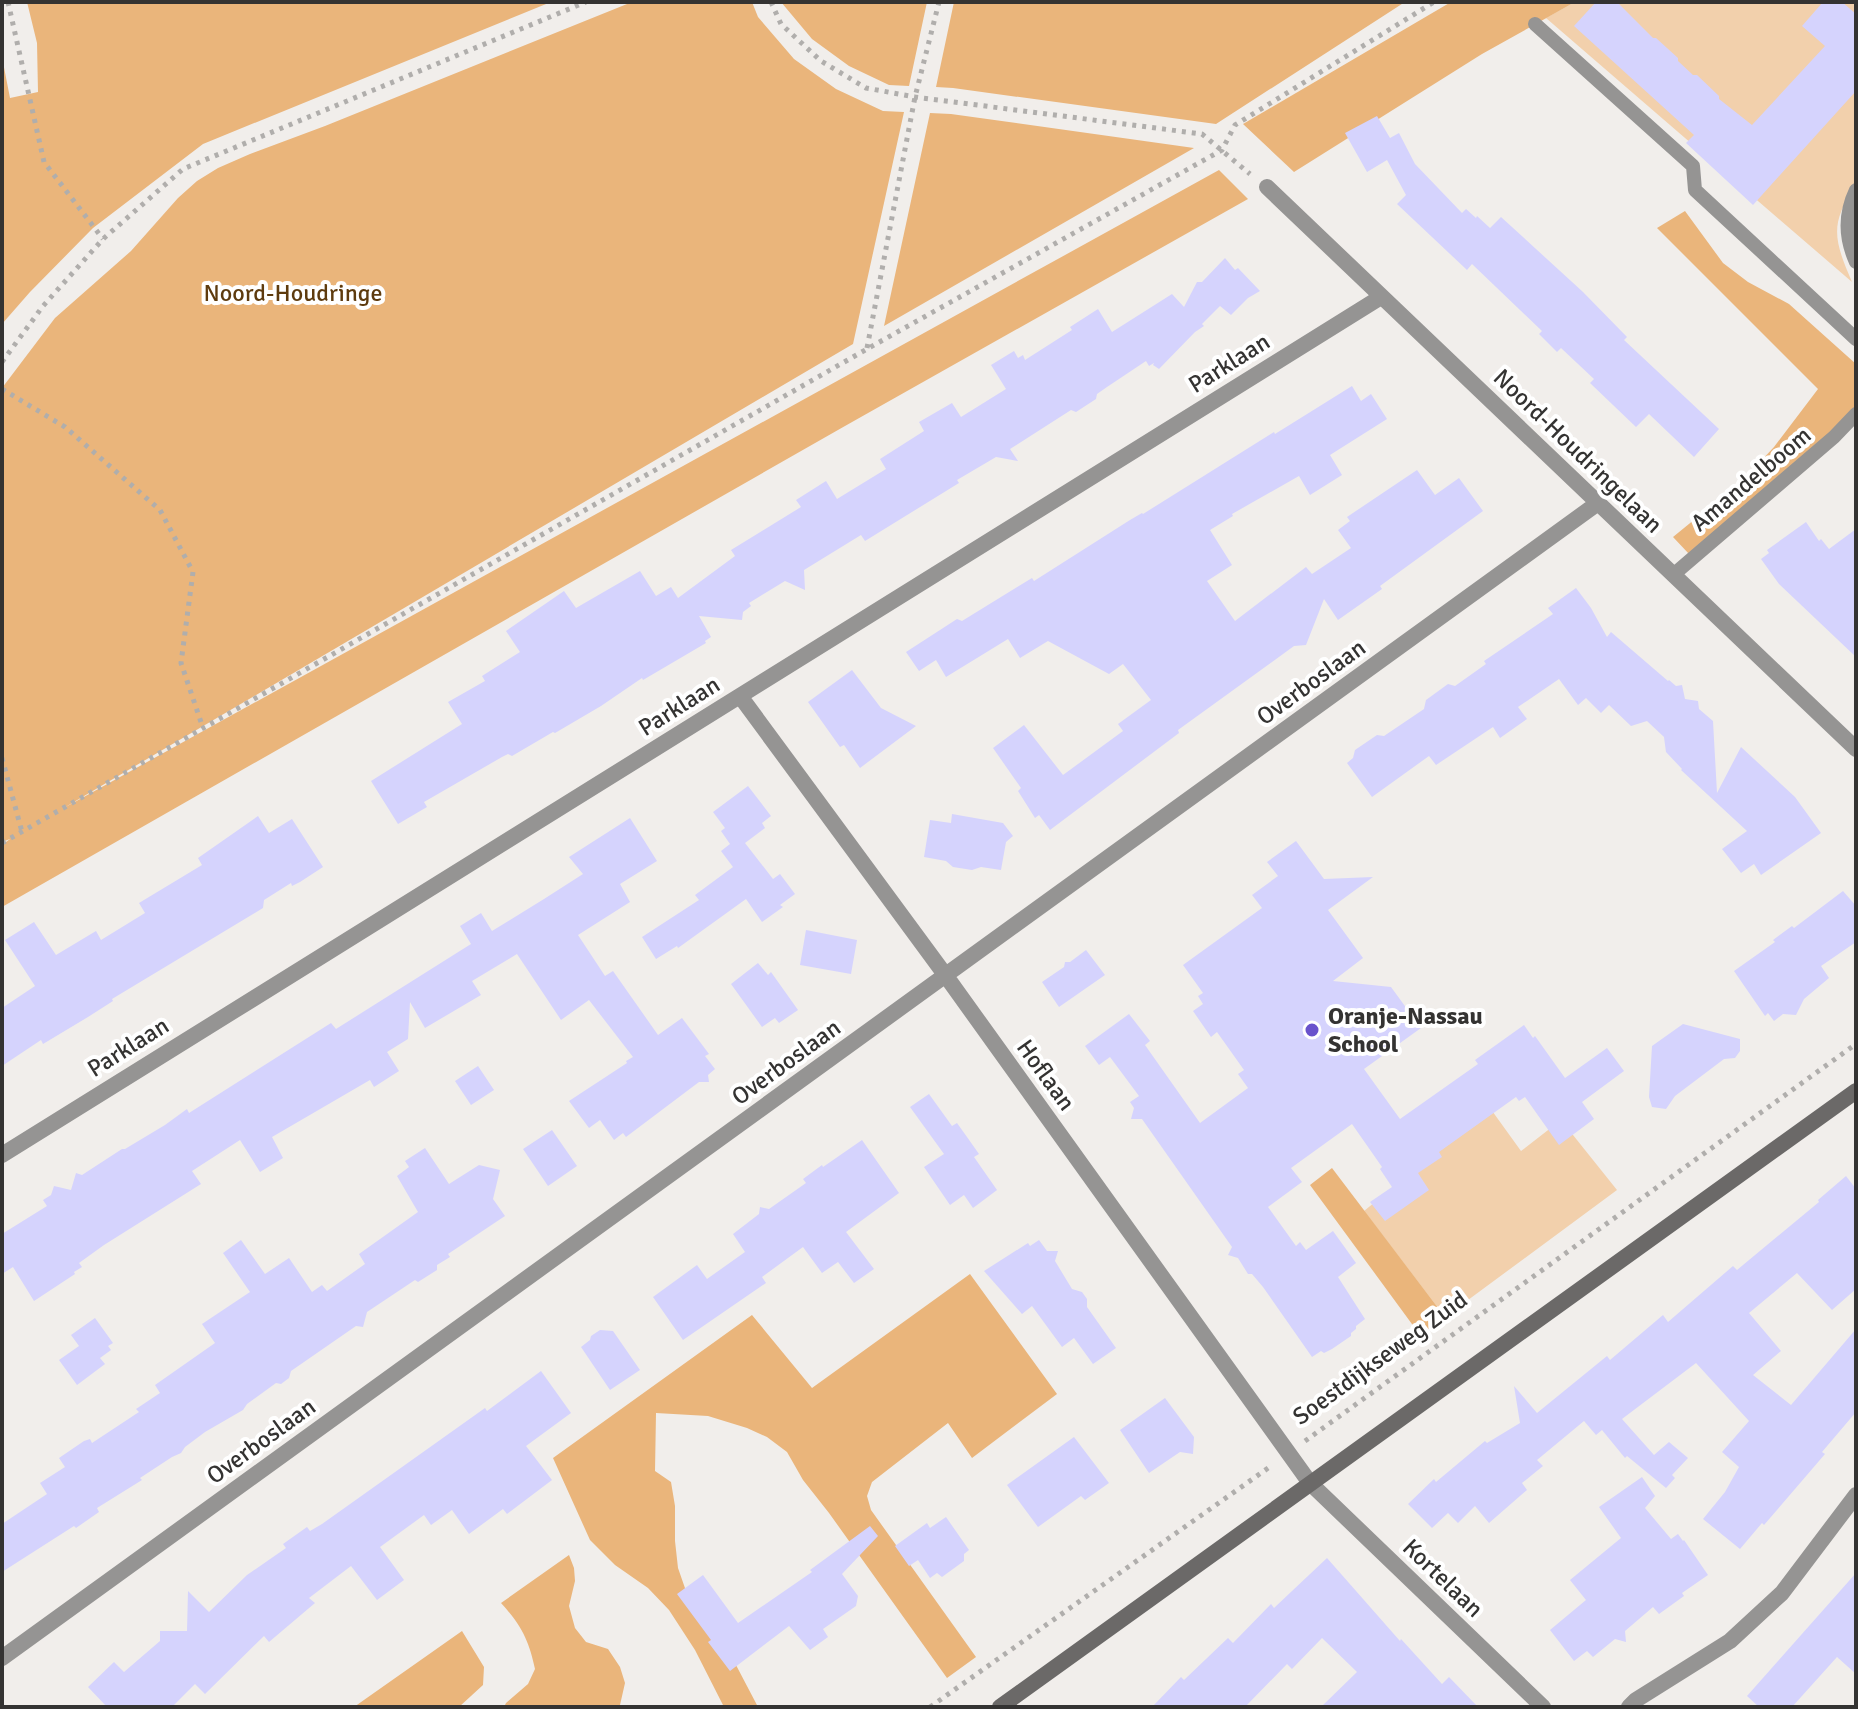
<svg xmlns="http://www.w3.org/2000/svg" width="1858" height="1709" font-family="Signika,sans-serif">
<rect width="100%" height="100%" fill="#f1eeeb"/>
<path fill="#f2d0ac" d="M1575 2H1856V186C1828 224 1835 242 1852 282L1546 18Z
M1490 1108 1521 1151 1561 1120 1617 1190 1445 1317 1364 1211Z"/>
<path fill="#eab57b" d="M27 2H551L203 144 93 228 30 292 2 324V57L10 98 38 92 37 43Z
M632 2H752L758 17 794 59 836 89 883 111 904 112 853 344 62 809 1219 170 1248 199 845 426 2 907V845L10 839 2 842V388L55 318 131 251 178 198 197 181 218 168 250 154 325 126Z
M781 2H927L909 86 889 85 849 66 812 39Z
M954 2H1405L1216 124 953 88 936 87Z
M1451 2H1575L1482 54 1294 172 1243 124Z
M930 113 951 114 1194 148 884 326Z
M1685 211 1723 263 1748 282 1789 304 1856 364V414L1689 554 1673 537 1744 479 1774 447 1818 389 1657 228Z
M1332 1168 1445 1317 1420 1335 1310 1185Z
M970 1274 1057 1394 972 1458 948 1423 872 1482 867 1496 871 1510 976 1657 947 1678 829 1513 803 1480 787 1452 767 1437 747 1428 708 1416 656 1413 655 1471 671 1482 675 1506V1541L678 1568 686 1591 705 1606 758 1707H724L695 1650 669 1610 648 1588 615 1565 590 1540 553 1458 752 1315 812 1388Z
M569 1555 574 1568 575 1581 569 1606 575 1628 586 1642 608 1649 620 1667 625 1683 620 1705 619 1707H504L506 1703 528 1684 535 1669C529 1640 521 1625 501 1603Z
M462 1631 484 1667 483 1685 459 1707H354Z"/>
<path fill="#d5d3fd" d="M1596 2H1617L1653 38H1656L1678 58V61L1693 75H1697L1719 96V99L1752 125 1825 46 1802 26 1823 2H1842L1856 14V91L1753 205 1686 143 1694 135 1574 26Z
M1377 116 1390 138 1399 133 1415 164 1462 213 1466 209 1476 218 1477 216 1490 228 1501 217 1583 292 1627 337 1624 340 1719 429 1694 457 1649 414 1636 427 1590 383 1594 379 1561 348 1557 352 1539 334 1542 331 1472 264 1467 270 1397 204 1406 195 1387 160 1367 172 1345 133Z
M1225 258 1235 270 1238 268 1260 291 1248 298 1231 315 1220 306 1202 324 1204 326 1195 332 1159 369 1153 365 1154 363 1149 366 1146 361 1107 387 1097 394 1096 399 1076 412 1071 410 1010 449 1018 461 996 457 957 480 959 483 865 541 861 535 804 570 805 590 785 581 749 603 751 606 743 612 742 620 699 616 711 637 705 641 706 643 643 680 642 678 601 706 555 733 553 732 512 756 508 754 502 757 424 802 427 807 398 824 371 781 462 724 448 702 485 681 482 676 520 652 506 631 564 591 576 608 640 571 656 596 671 587 678 598 735 556 731 550 801 507 796 500 826 481 837 499 886 469 880 459 924 431 919 422 952 403 961 417 1006 389 991 365 1014 351 1018 358 1023 355 1025 360 1072 330 1070 327 1098 309 1112 332 1172 294 1184 307 1197 282H1202Z
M1352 386 1361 401 1371 394 1387 419 1330 455 1342 475 1310 495 1299 476 1232 514 1233 516 1210 530 1232 565 1207 581 1235 621 1306 567 1312 574 1351 548 1338 530 1350 521 1347 517 1417 470 1435 495 1459 478 1483 511 1380 586 1382 589 1338 620 1324 599 1306 645 1294 646 1178 730 1179 733 1050 830 1039 815 1035 818 1018 791 1021 788 993 748 1024 725 1063 775 1123 731 1118 724 1151 700 1123 664 1109 674 1048 641 1020 658 1008 639 946 677 936 660 919 671 906 652 957 619 962 621 1032 578 1034 581 1130 520 1142 513 1143 514 1274 432 1275 434Z
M1806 522 1819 541 1821 539 1829 549 1856 529V657L1779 584 1761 559 1769 553 1767 550Z
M1576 588 1591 608 1607 637 1611 632 1668 681 1669 680 1676 686 1682 685 1685 699 1698 701 1699 709 1713 721 1717 793 1741 747 1795 797 1821 833 1761 875 1754 864 1741 873 1722 849 1747 831 1681 770 1682 769 1666 752 1664 737 1647 721 1631 726 1609 705 1601 713 1586 698 1578 705 1559 679 1518 707 1527 719 1500 738 1493 727 1436 765 1429 756 1372 797 1347 763 1353 758 1355 750 1377 735 1384 736 1424 709 1426 700 1448 684 1455 686 1486 664 1484 661 1553 614 1548 608Z
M852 670 881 708 916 726 860 768 844 745 840 747 808 702Z
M748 786 771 816 762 823 765 828 745 843 773 879 780 874 795 894 780 905 783 907 762 922 746 899 678 948 677 946 656 959 642 937 699 900 695 895 733 867 721 851 730 844 721 831 725 828 713 812Z
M952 814 1003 823 1013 836 1006 842 1001 870 981 867 972 870 953 867 946 861 924 857 930 820 951 823Z
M258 816 269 833 292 819 323 867 300 882 292 886 291 883 264 900 263 908 112 999 113 1001 88 1017 43 1044 41 1040 2 1066V1008L35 986 5 940 34 922 56 955 96 931 101 940 145 913 139 903 202 865 198 858Z
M630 818 657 861 620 884 630 902 578 935 605 976 613 971 658 1035 682 1018 709 1054 705 1056 715 1069 708 1075 709 1082H699L626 1137 623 1133 614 1140 600 1120 589 1128 569 1101 627 1063 626 1061 633 1057 589 1000 561 1020 517 954 472 981 481 995 425 1028 410 1002 408 1039 387 1052 399 1071 374 1087 370 1080 272 1137 283 1158 260 1172 240 1140 192 1171 201 1184 104 1245 79 1263 82 1267 74 1272 75 1274 34 1301 13 1267 2 1274V1234L47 1206 43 1200 51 1195 54 1186 71 1190 76 1173 82 1175 122 1149H125L165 1125 187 1109 189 1113 331 1023 336 1029 436 966 471 944 460 926 481 913 492 931 544 899 583 874 569 857Z
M1296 841 1324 879 1373 877 1328 910 1363 958 1333 981 1391 987 1421 1028 1364 1069 1400 1119 1478 1064 1475 1060 1524 1025 1533 1038 1535 1036 1565 1078 1607 1048 1624 1071 1582 1102 1594 1119 1559 1145 1525 1097 1519 1101 1516 1097 1439 1152 1442 1157 1418 1173 1429 1190 1385 1221 1370 1202 1392 1187 1380 1169 1382 1167 1352 1124 1291 1168 1302 1182 1268 1207 1296 1246 1300 1242 1306 1250 1333 1231 1356 1263 1338 1277 1365 1319 1356 1326V1329L1351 1333V1336L1332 1349 1324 1353 1321 1351 1312 1357 1263 1287 1252 1274H1248L1238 1258 1228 1255 1232 1247 1142 1119H1131L1134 1108 1130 1102 1139 1096 1110 1057 1099 1065 1085 1046 1129 1014 1150 1041 1145 1045 1200 1123 1248 1088 1238 1074 1244 1070 1217 1032 1211 1037 1193 1011 1203 1004 1198 996 1203 993 1183 965 1262 908 1252 895 1278 876 1267 862Z
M1843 891 1856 906V942L1821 966 1829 978 1804 999 1796 1015 1783 1014 1774 1021 1768 1013 1765 1016 1734 971 1775 942 1773 940 1792 926 1794 928Z
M806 930 857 940 851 974 800 965Z
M1086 950 1105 975 1059 1007 1042 982 1064 967 1065 962H1070Z
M758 963 768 975 771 972 798 1010 779 1023 775 1018 762 1027 731 984Z
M1683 1024 1740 1039V1051L1735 1058 1724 1059 1675 1096 1666 1109 1652 1107 1649 1097 1652 1046Z
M478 1066 494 1090 471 1105 455 1081Z
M929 1094 952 1126 957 1123 967 1137 979 1154 974 1157 997 1190 973 1208 964 1195 950 1205 924 1167 944 1154 910 1107Z
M552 1130 577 1166 548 1186 523 1149Z
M862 1140 899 1193 846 1232 874 1269 854 1283 838 1262 822 1273 803 1247 762 1277 766 1283 683 1340 653 1297 697 1265 707 1279 745 1252 733 1234 759 1214 760 1207 769 1209 806 1183 803 1179 822 1165 823 1167Z
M425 1148 449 1184 479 1165 500 1170 493 1199 505 1216 448 1254 450 1257 437 1265V1270L418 1282 415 1280 367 1312 363 1327 356 1326 291 1371 289 1378 281 1384 276 1383 247 1404 243 1410 205 1432 185 1447 181 1453 172 1457 140 1478 142 1480 97 1508 99 1512 76 1528 74 1526 2 1572V1524L47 1494 40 1483 65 1467 59 1458 84 1441 90 1439 92 1443 139 1412 136 1409 160 1393 155 1385 215 1343 202 1324 250 1292 223 1253 241 1240 265 1274 289 1258 312 1292 322 1285 327 1291 365 1264 359 1254 418 1212 397 1176 409 1167 405 1161Z
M1846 1176 1856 1189V1289L1832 1310 1797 1273 1749 1313 1781 1351 1753 1375 1791 1405 1856 1329V1412L1822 1452 1825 1454 1764 1525 1762 1523 1740 1549 1703 1519 1725 1492 1739 1467 1722 1452 1749 1421 1696 1363 1622 1419 1654 1455 1669 1442 1688 1458 1672 1475 1675 1478 1666 1488 1627 1456 1625 1458 1602 1430 1596 1435 1584 1421 1537 1460 1543 1466 1522 1483 1527 1490 1489 1523 1475 1506 1458 1523 1448 1513 1432 1528 1408 1504 1434 1479 1436 1482 1485 1441 1487 1443 1520 1423 1514 1386 1537 1413 1607 1356 1610 1360 1663 1315 1668 1322 1733 1266 1737 1270 1819 1202 1818 1200Z
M1039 1240 1047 1251H1058L1055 1261 1072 1289 1082 1292 1087 1299V1307L1116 1348 1093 1364 1074 1338 1062 1347 1032 1306 1022 1314 984 1271 1028 1243 1030 1246Z
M95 1318 113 1343 108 1346 111 1350 100 1358 105 1364 77 1385 59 1360 79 1346 71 1335Z
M600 1330 613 1331 640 1370 610 1390 581 1347 590 1340 591 1336Z
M541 1371 571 1413 526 1446 552 1480 507 1514 503 1509 469 1534 452 1510 431 1525 424 1515 380 1547 404 1580 377 1600 351 1566 309 1598 315 1603 269 1642 264 1636 205 1694 195 1684 172 1707H107L88 1687 114 1662 124 1672 160 1641V1631H187L188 1591 209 1612 247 1575 286 1548 283 1544 307 1527 310 1531 322 1524 485 1408 487 1411Z
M1165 1398 1194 1437 1193 1454 1180 1452 1149 1473 1120 1430Z
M1074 1437 1109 1483 1085 1500 1081 1496 1038 1527 1007 1485Z
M1642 1477 1655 1496 1645 1508 1671 1539 1678 1534 1683 1541 1684 1540 1708 1575 1682 1593 1684 1596 1659 1614 1653 1607 1625 1631 1626 1642 1615 1639 1593 1657 1587 1651 1574 1661 1550 1630 1586 1600 1570 1580 1621 1538 1599 1507Z
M946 1517 969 1550 964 1554V1561L942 1577 937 1573 930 1578 918 1560 909 1566 895 1546 927 1523 930 1528Z
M870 1526 878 1536 842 1574 858 1596 856 1606 823 1629 828 1637 810 1650 789 1626 730 1671 708 1642 711 1640 677 1594 703 1575 738 1623 812 1572 810 1570Z
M1327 1558 1400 1641 1401 1639 1442 1684 1449 1677 1478 1707H1321L1357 1672 1322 1638 1292 1669 1287 1664 1245 1707H1152L1181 1677 1184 1680 1228 1638 1233 1643 1271 1604 1274 1608Z
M1856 1573V1674L1837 1657 1792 1707H1759L1747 1696Z"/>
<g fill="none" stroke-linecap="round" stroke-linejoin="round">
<path stroke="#b0aeac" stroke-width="5" stroke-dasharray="4 6" stroke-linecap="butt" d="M8 2 44 162 103 239
M771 2 781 24 821 61 866 88 915 97 1202 134 1250 174
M867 348 915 97 939 2
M2 362 43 306 103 239 183 169 586 2
M2 389 65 427 160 510 193 572 181 663 203 728
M2 758 22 832
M2 843 867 349 1222 150 1235 125 1434 2
M1305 1441 1856 1044
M930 1707 1271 1466"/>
<path stroke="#959493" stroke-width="14" d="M1535 24 1693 166 1695 190 1856 339
M1856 190C1845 213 1845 238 1856 262
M1673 575 1834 437 1856 414"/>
<path stroke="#959493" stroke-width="16" d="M1267 187 1856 749
M740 696 946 976 1310 1483 1543 1707
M2 1155 1381 297
M2 1658 1598 503
M1629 1707 1636 1700 1730 1641 1782 1593 1856 1495"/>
<path stroke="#6b6968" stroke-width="16" d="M1000 1707 1856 1091"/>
</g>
<circle fill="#6952cc" stroke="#fff" stroke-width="3" cx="1312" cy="1030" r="8"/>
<g text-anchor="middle" stroke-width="8" stroke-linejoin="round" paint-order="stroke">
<g font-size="24" fill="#5e3b0e" stroke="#fff">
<text x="293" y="301">Noord-Houdringe</text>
</g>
<g font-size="24" fill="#343332" stroke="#fff">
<text transform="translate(1229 363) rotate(-32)" y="8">Parklaan</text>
<text transform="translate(1578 451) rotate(44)" y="8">Noord-Houdringelaan</text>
<text transform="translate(1751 479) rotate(-40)" y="8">Amandelboom</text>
<text transform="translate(1311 682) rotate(-36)" y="8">Overboslaan</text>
<text transform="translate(679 706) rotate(-32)" y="8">Parklaan</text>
<text transform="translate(128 1047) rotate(-32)" y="8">Parklaan</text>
<text transform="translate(786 1062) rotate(-36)" y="8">Overboslaan</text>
<text transform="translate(1046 1075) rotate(54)" y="8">Hoflaan</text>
<text transform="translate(1380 1358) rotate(-36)" y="8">Soestdijkseweg Zuid</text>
<text transform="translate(261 1441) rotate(-36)" y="8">Overboslaan</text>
<text transform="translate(1443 1578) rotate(44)" y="8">Kortelaan</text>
</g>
<g font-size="24" font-weight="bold" fill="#343332" stroke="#fff" text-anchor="start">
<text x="1328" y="1024">Oranje-Nassau<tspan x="1328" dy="28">School</tspan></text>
</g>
</g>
<rect width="1858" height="1709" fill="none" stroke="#343332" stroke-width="8"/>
</svg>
